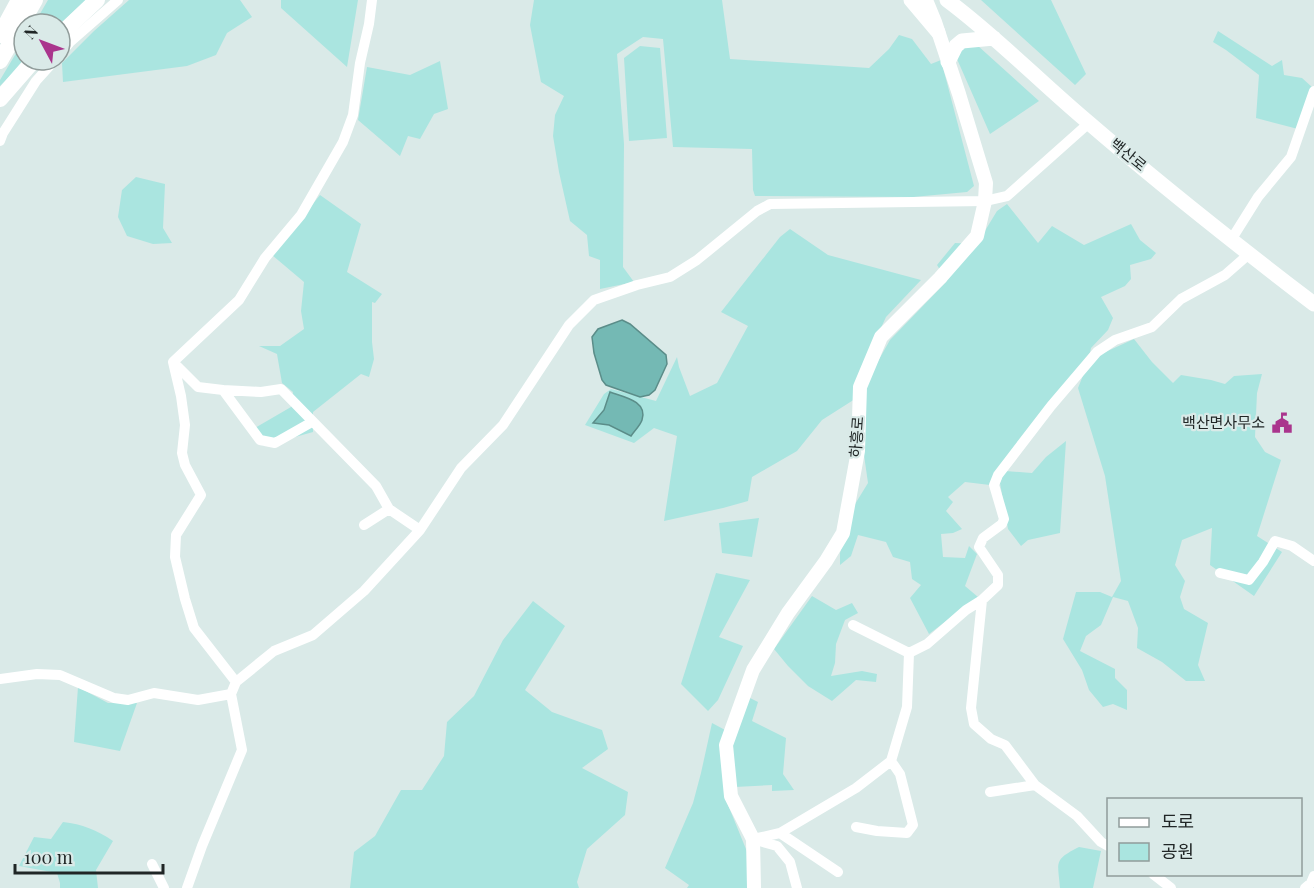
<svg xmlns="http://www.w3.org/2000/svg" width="1314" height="888" font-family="'Playfair Display','Noto Sans KR',serif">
<rect width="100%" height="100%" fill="#daeae8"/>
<path fill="#aae5e0" d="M48 0H86L60 24H34Z
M129 0H240L252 17 227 33 216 55 187 66 63 82 62 63 94 31Z
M281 0H358L347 67 281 8Z
M534 0H722L730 59 869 68 889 49 899 35 912 39 931 64 941 60 974 186 967 192 913 197 755 196 753 190 752 149 673 147 663 39 643 37 617 54 624 144 623 267 634 282 600 289V260L589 256 587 235 570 221 559 172 553 136 555 115 564 96 541 82 530 25Z
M981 0H1051L1086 74 1075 85Z
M1218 31 1272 66 1282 60 1284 75 1302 78 1312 87 1298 129 1256 118 1259 75 1226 50 1213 42Z
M24 40V60H26L0 86V80Z
M977 45 1039 101 990 134 957 59 961 49Z
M640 46 660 48 667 138 629 141 624 58Z
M440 61 448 109 434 114 420 139 408 136 400 156 358 120 367 67 410 75Z
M136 177 165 184 163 228 172 243 153 244 127 236 118 217 122 190Z
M320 195 361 224 347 272 382 294 375 303 372 302V342L374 359 369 377 361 374 313 412V432L263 446 253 429 291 407 293 392 282 383 277 354 259 346H280L304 329 301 311 304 282 272 255Z
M1007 204 1038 243 1052 226 1084 245 1131 224 1140 240 1156 253 1151 259 1130 265 1131 279 1125 286 1101 297 1113 318 1108 330 1091 348 1090 353 990 485 965 482 948 497 953 502 946 511 962 529 953 533 941 534 943 557 965 558 969 546 977 554 965 586 978 597 929 634 910 598 921 585 912 579 910 562 893 557 886 542 858 535 851 556 840 565V553L852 509 868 483 863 448V394L869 377 890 340 947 281 937 265 955 243 977 244 997 211Z
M790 229 828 255 921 280 886 317 857 380 855 399 822 420 797 451 752 477 748 501 723 508 664 521 677 436 654 428 634 443 585 425 604 394 611 389 656 401 677 357 679 367 690 396 717 383 748 326 721 312 780 237Z
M1134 339 1152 362 1173 383 1181 375 1211 380 1225 384 1234 376 1262 374 1257 393 1255 437 1265 452 1281 460 1257 536 1282 552 1254 596 1210 565 1212 528 1182 540 1175 565 1185 581 1180 597 1184 609 1208 623 1198 665 1205 681H1186L1162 662 1137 648 1138 628 1128 601 1113 597 1101 625 1086 636 1080 651 1115 669V678L1127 690V710L1113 704 1103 707 1089 690 1082 670 1063 639 1076 592H1100L1112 597 1121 581 1105 476 1078 388 1084 373 1101 354Z
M1066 441 1060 533 1028 540 1021 546 1008 529 1000 483 1005 471 1032 473 1046 457Z
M759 518 752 557 722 553 719 523Z
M716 573 750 580 719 637 743 646 718 700 708 711 681 684Z
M812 596 836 610 852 603 858 613 845 620 836 644 835 663 831 676 862 671 877 674 876 682 856 680 832 701 808 686 788 666 774 649Z
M533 601 565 626 525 690 552 712 602 730 608 749 582 768 628 792 625 815 587 849 577 882 579 888H350L354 852 375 836 401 790H422L444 756 447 722 474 696 503 640Z
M78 687 108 703H137L120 751 74 742Z
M748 697 758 702 752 721 786 738 783 774 794 790 772 791V785L735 787 730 743Z
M712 723 727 731 726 800 748 854 747 888H687L689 885 665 868 693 803 701 773Z
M63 822C82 824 97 830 113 841L96 870 98 888H60V883L57 873 19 866 34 837 51 839Z
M1079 847 1101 851 1093 888H1060C1058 862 1053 860 1079 847Z"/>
<path fill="#74b9b4" stroke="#5b8d89" stroke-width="1.5" d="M622 320 630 324 666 355 667 364 655 390 649 395 640 397 606 385 602 380 594 353 592 337 598 329Z
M610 392C624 397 648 401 642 420 640 426 634 431 631 436L609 425 593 423 604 410Z"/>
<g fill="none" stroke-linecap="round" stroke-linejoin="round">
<path stroke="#fff" stroke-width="10" d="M60 54 70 42 118 0
M0 141 3 133 36 81 55 60
M1231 240 1258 197 1291 157 1314 91
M173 362 198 387 223 390 260 440 275 443 312 422
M223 390 261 392 281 389 376 486 389 509 420 530
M364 525 389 509
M1220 573 1249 580 1263 562 1275 541 1292 546 1314 561
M982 600 971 708 974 724 991 739 1005 745 1035 785 1077 816 1101 842 1108 846
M853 625 909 653
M0 679 37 674 60 675 114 698 128 700 154 693 198 700 231 694
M236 682 194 628 185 599 175 557 176 535 201 495 185 465 182 453 185 425 181 396 173 362 239 300 265 258 301 215 343 142 353 115 360 63 369 24 372 0
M990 792 1035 785
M856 827 877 831 907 833 913 825 900 774 891 761
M780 833 838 872
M753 839 780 833 856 788 891 761 907 707 909 653 927 644 966 610 982 600 998 585V575L979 547 983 538 1002 524 1004 519 994 485 998 475 1051 406 1097 352 1115 340 1152 327 1181 299 1225 275 1249 254
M756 840 777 846 790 862 797 888
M152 864 164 888
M1153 874 1171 888
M187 888 202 846 242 750 231 694 236 682 274 651 313 635 364 591 420 530 461 468 503 425 569 325 594 300 637 285 670 277 697 260 757 211 770 204 985 201 1007 196 1089 123
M1305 888 1311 883 1314 876"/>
<path stroke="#fff" stroke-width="14" d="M754 888 753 839 731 796 726 745 753 670 788 613 826 561 843 533 858 451 860 387 881 337 940 278 977 236 985 201 986 183 959 94 935 22 926 0"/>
<path stroke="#fff" stroke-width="15" d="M911 0 938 32
M947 0C997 37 1041 83 1089 123 1162 186 1238 246 1314 304
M948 62 956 46 962 41 994 38"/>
<path stroke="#fff" stroke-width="16" d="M0 35 19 0
M60 35 97 0
M0 61 35 0
M0 99 34 60"/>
</g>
<defs>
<g id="civic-bare" transform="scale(1.62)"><path d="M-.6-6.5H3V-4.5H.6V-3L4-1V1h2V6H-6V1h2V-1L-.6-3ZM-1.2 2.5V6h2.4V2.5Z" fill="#aa358d" stroke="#daeae8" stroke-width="2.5" paint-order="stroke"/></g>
</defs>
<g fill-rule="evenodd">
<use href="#civic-bare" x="1282" y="423"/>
</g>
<g text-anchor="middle" stroke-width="4.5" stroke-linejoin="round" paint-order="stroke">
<g font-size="15" fill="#202626" stroke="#daeae8">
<text transform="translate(1128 155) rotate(39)" y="5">백산로</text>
<text transform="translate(857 437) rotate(-86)" y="5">하흥로</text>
</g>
<g font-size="15" fill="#202626" stroke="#daeae8" text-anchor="end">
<text x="1265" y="428">백산면사무소</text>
</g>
</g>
<rect x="1107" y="798" width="195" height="78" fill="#daeae8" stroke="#909c9a" stroke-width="1.5"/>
<rect x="1119" y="818" width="30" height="9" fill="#ffffff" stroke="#909c9a" stroke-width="1.5"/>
<text x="1161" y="828" font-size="18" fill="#202626">도로</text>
<rect x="1119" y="843" width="30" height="18" fill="#aae5e0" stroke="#909c9a" stroke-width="1.5"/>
<text x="1161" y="858" font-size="18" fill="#202626">공원</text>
<g transform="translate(42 42) rotate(311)"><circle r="28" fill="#daeae8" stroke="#909c9a" stroke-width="1.5"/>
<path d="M0-4.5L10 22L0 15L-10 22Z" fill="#aa358d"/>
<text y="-9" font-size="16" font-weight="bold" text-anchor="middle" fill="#202626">N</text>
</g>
<path d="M15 864v9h148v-9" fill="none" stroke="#202626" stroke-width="3"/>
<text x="24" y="864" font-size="18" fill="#202626" stroke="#daeae8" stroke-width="4.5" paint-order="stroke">100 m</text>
</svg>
